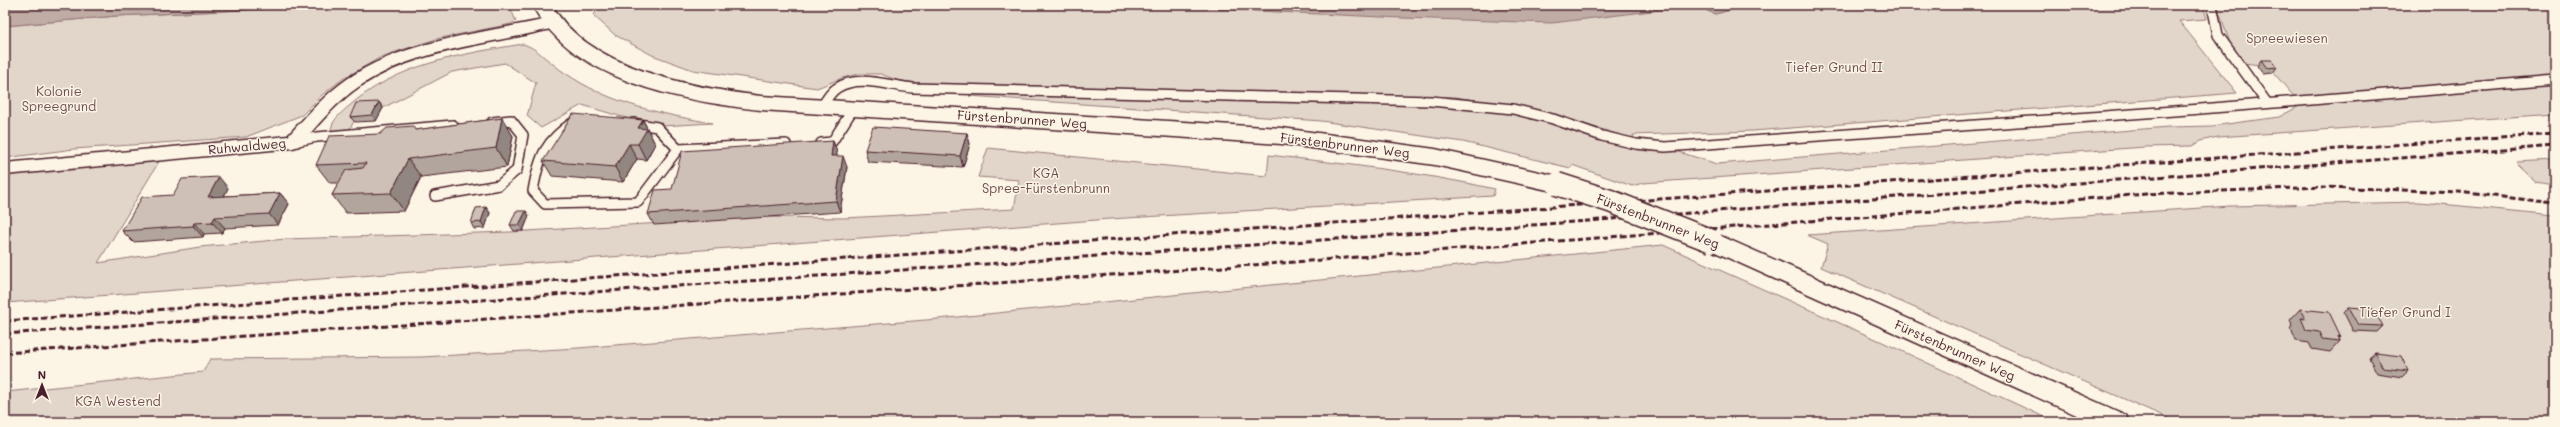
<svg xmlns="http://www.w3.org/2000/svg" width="2560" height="427" font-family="Mali,sans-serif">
<rect width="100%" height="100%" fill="#fcf5e5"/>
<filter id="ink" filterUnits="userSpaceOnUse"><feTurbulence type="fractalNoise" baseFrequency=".025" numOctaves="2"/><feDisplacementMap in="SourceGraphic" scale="8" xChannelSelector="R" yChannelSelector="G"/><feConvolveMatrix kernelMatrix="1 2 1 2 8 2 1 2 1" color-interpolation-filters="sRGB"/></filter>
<g filter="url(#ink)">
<path fill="#e2d5ca" stroke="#967a7a" d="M347 5H509L516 21 511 24 436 39 383 56 344 78 322 95 302 115 246 137 74 149 5 158V26L117 16Z
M598 5H1132L1219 9 1677 8H1701L1715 14 1750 5H2203L2207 19 2179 21 2237 93 1753 131 1633 135 1634 139 1537 110 1455 97 916 83 896 80 881 74H858L842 78 817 88 693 70 652 55 615 35 594 16Z
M2217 5H2555V114L2218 137 2200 141 2192 146 2145 147 1643 183 1632 186 1572 165 1571 168 1562 166 1463 142 1321 121 969 96 976 93 1431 105 1496 111 1534 118 1613 144 1650 151H1676L1717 164 2168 127 2212 126 2279 117 2301 105 2268 66 2244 63 2230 43Z
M523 44C536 48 542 56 553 64 561 71 571 77 581 83 621 106 667 115 712 123L662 126 619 116 582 105 541 128 527 116 536 83 505 63 452 72 383 108 361 109 348 132 331 131C331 121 341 113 348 107 396 64 461 54 523 44Z
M988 148 1267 176 1269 155C1345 164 1420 172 1495 189L1493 196 1110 219 5 303V175L160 160 98 263 200 247 286 239 510 232 764 217 844 218 1014 209 1019 180 978 177Z
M2555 160V185L2535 182 2516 162Z
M2420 202 2555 215V422H2177L1821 267 1828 244 1807 235 2230 206Z
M1663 245 1878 340 2055 422H5V392L203 372 210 359 422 357 578 348 938 319Z"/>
<path fill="#c0aca5" stroke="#917474" d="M5 5H347L117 16 5 26Z
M1132 5H1750L1715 14 1701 8H1677L1552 23 1402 18Z"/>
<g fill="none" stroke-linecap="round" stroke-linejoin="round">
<g stroke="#4a1f2b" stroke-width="12">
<path id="lane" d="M2212 5 2218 35 2267 103
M821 107C826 101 830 92 837 88 859 74 889 86 913 88L1431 101 1513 109 1553 119 1602 136 1636 144 1665 147 2188 110 2555 80
M575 121C545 141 539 156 533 191L545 204 638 202 678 149 786 144
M633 123 657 127 678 149
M293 142 317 137 453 125
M821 143 832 142 853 109
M435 196 499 185 517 170 523 135 511 120 492 122"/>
</g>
<g stroke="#4a1f2b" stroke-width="3">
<path id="street" d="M552 18 558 19 560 23 558 27C492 45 418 47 360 86 336 102 318 125 299 146L293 148 5 175V163L288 136C306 116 324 95 347 79 405 39 485 33 552 18Z"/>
</g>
<g stroke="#4a1f2b" stroke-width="3">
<path id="secondary" d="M532 5H552C587 69 695 88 761 96L1282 128 1435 149 1557 176 1565 178 1568 184 1565 190 1557 192 1435 165 1282 144 761 110C682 101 574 82 532 5Z
M1712 232 2126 415 2129 422H2092L1704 247 1701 241 1704 235Z"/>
</g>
<use href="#lane" stroke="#fcf5e5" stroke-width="9"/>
<use href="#street" fill="#fcf5e5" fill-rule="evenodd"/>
<use href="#secondary" fill="#fcf5e5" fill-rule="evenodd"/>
<path stroke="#4a1f2b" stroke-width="3" stroke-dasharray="6 3" stroke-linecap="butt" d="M5 321 2555 133
M5 334 1574 222 2555 146
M5 353 1309 261 2146 194 2323 187 2458 192 2555 203"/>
<g stroke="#4a1f2b" stroke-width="25" stroke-linecap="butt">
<path id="secondary-bridge" d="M1557 184 1610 201 1712 241"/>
</g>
<use href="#secondary-bridge" stroke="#fcf5e5" stroke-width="22"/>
</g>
<path fill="#b2a59d" stroke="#4a1f2b" d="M2261 60 2277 67 2273 73 2263 74 2257 66Z
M379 102 383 108 376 121 355 122 350 117Z
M502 118 513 136 507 167 421 177 404 211 346 213 332 195 339 183H330L316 165 380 134 416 130Z
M643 120 655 144 646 160 637 159 623 182 552 176 543 161Z
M967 133 970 144 963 167 868 162 865 150Z
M833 141 837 152 836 156 847 167 840 212 654 225 648 214 672 189Z
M228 188 224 196 280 193 289 204 278 225 225 228 222 233 204 234 203 237 133 242 122 231Z
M486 207 490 213 485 228 474 229 471 223Z
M526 211 529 216 523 231H514L510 225Z
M2349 307 2383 326 2377 332 2353 331 2344 313Z
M2300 309 2341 337 2339 338 2340 341 2330 352 2312 349 2309 343 2296 341 2291 329 2293 326 2290 320Z
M2375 353 2408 371 2402 377 2377 373 2369 358Z"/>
<path fill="#918680" stroke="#4a1f2b" d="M379 102 383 108 376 121 372 115Z
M502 118 513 136 507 167 496 148Z
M643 120 655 144 646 160 638 144V128Z
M967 133 970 144 963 167 960 156Z
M833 141 837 152 835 168 831 156Z
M629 144 637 159 623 182 615 167Z
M843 156 847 167 840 212 836 201Z
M408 159 421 177 404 211 391 193Z
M219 177 228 188 218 208 208 197Z
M280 193 289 204 278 225 269 214Z
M486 207 490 213 485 228 481 222Z
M526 211 529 216 523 231 519 225Z
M215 217 225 228 222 233 212 222Z
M194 223 204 234 203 237 193 226Z"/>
<path fill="#cfc0b7" stroke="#4a1f2b" d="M2261 60H2272L2277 67 2267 68Z
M379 102 372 115 350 117 356 103Z
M573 114 643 120 638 128 647 129 638 144H629L615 167 543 161Z
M502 118 496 148 408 159 391 193 332 195 346 170 363 168 366 163 316 165 329 136 380 134 387 128 413 126 415 130Z
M873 127 967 133 960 156 865 150Z
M833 141 831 156H843L836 201 648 214 655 190 672 189 682 151Z
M219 177 208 197 280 193 269 214 215 217 212 222 194 223 193 226 122 231 142 197 173 195 182 179Z
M486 207 481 222 471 223 476 208Z
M516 211H526L519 225H510Z
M2349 307 2373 309 2383 326 2359 325Z
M2300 309 2329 312 2341 337 2338 336 2340 341 2322 339 2319 332 2306 330 2301 318 2305 319Z
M2375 353 2401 356 2408 371 2383 368Z"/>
</g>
<g text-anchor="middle" stroke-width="3" stroke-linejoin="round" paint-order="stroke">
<g font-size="13" fill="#704c53" stroke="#fcf5e5">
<text x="2287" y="43">Spreewiesen</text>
<text x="1834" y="72">Tiefer Grund II</text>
<text x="59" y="96">Kolonie<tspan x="59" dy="15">Spreegrund</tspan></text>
<text x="1046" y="178">KGA<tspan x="1046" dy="15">Spree-Fürstenbrunn</tspan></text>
<text x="2405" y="317">Tiefer Grund I</text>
<text x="118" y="406">KGA Westend</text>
</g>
<g font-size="13" fill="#4a1f2b" stroke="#fcf5e5">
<text transform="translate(1022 119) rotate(4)" y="5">Fürstenbrunner Weg</text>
<text transform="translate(1345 145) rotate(7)" y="5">Fürstenbrunner Weg</text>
<text transform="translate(247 146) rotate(-5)" y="5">Ruhwaldweg</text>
<text transform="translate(1658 221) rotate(21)" y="5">Fürstenbrunner Weg</text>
<text transform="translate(1955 350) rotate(24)" y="5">Fürstenbrunner Weg</text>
</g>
</g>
<rect width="2560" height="427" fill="none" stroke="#fcf5e5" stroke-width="20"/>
<rect x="10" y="10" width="2540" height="407" fill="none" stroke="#4a1f2b" stroke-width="1.5" filter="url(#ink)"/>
<g transform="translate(42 385)" stroke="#fcf5e5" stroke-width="3" paint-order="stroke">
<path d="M0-3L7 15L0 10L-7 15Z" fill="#4a1f2b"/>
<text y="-6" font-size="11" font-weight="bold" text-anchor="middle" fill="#4a1f2b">N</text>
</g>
</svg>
